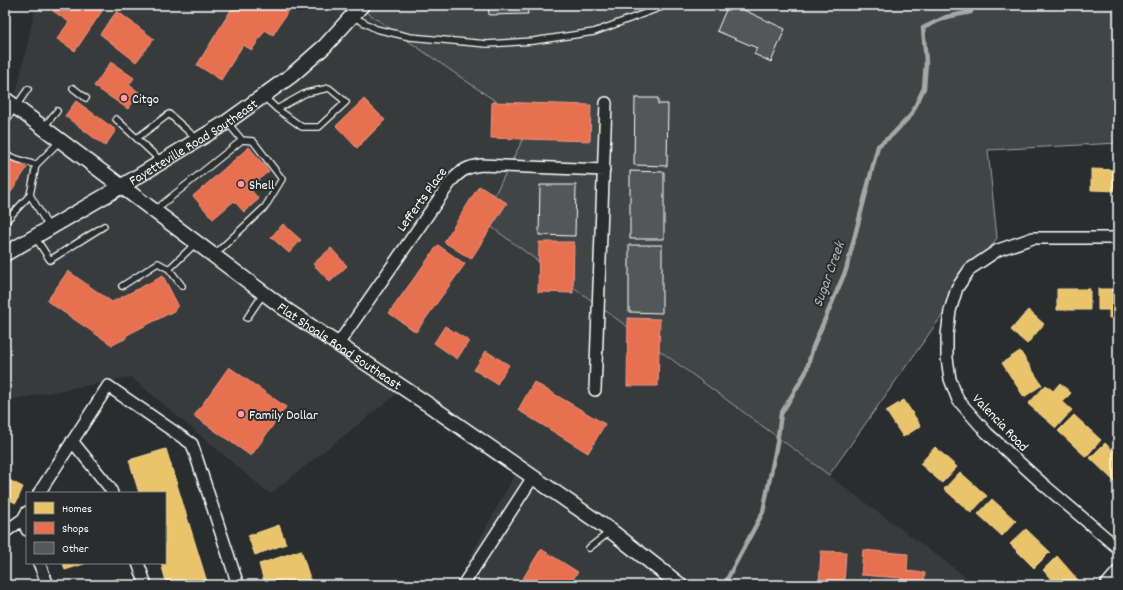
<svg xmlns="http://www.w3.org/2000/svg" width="1123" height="590" font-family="Dekko,sans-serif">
<rect width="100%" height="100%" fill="#2a2d2e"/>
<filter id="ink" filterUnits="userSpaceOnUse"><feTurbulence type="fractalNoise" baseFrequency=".025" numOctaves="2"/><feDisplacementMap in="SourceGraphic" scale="8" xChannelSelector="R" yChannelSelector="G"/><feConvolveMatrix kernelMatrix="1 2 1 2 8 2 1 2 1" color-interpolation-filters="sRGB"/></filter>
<g filter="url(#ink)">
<path fill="#373a3b" d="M36 5H356L530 125 482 220 977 585H482L464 568 520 465 398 393 270 494 131 377 5 401V113L11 116Z"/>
<path fill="#414445" stroke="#a0a2a2" d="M356 5H1118V143L988 150 997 238 829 475 482 220 530 125Z"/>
<path fill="#e9c46a" stroke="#f0d697" d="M1091 169 1118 170V191L1091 190Z
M1057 289H1090V310H1057Z
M1098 289H1118V318H1109V310H1098Z
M1028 310 1044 324 1027 344 1011 330Z
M1020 351 1042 385 1024 397 1002 363Z
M1060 383 1071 393 1063 402 1072 410 1056 428 1028 404 1046 385 1053 391Z
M904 400 921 426 903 437 886 411Z
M1074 415 1101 440 1086 457 1058 431Z
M1105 443 1118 455V485L1090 458Z
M935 447 957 467 942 483 920 464Z
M166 449 208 585H167L161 563H165V493H139L129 460Z
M960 472 987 496 971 513 944 489Z
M5 478 23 487 16 503 5 498Z
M992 499 1016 521 1002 536 978 514Z
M279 525 286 544 255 555 248 536Z
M1026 529 1050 552 1034 568 1010 544Z
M301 550 312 585H265L259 564Z
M1057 556 1078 580 1072 585H1051L1054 582 1043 570Z
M63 563H87L65 570Z
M120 578 122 585H97Z"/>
<path fill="#e76f51" stroke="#ee9a85" d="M57 5H94L102 11 75 51 57 39 69 22 53 11Z
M234 5H292L273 35 265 30 252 50 243 45 221 80 197 65Z
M117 11 154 39 136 62 100 34Z
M111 62 134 78 129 85 140 93 128 109 94 86Z
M364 99 385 120 357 148 336 126Z
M76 101 116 130 105 146 65 116Z
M492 102 591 105 590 141 491 138Z
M249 147 269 171 249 188 259 199 244 212 234 201 213 219 193 196Z
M12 158 27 168 5 201V169Z
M479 186 507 203 471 259 444 242Z
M283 224 301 240 289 253 271 237Z
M539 242H574L573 293 538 292Z
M438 245 465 264 416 332 389 313Z
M331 248 347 266 330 282 313 264Z
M68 271 112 302 163 276 178 305 174 311 127 335 125 339 112 345 47 301Z
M628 318 660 319 658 386H627Z
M445 326 469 341 457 359 434 343Z
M486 351 509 365 497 384 474 370Z
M229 367 286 407 251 456 194 416Z
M534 382 605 424 588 453 518 410Z
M541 549 578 572 569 585H519Z
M863 550 908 554 907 571 925 573 924 585H900L901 578 861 575Z
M821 551 846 552 844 585H819Z"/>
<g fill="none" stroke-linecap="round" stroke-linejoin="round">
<path stroke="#a6a7a7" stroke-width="4.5" d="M724 585 763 512 777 443 781 414 806 372 813 347 846 270 878 146 892 135 911 115 924 88 926 62 923 28 946 17 971 12 972 5"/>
</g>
<path fill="#555758" stroke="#fff" d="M488 5H538V7H527L528 14 489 15Z
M728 5H733L785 29 771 62 754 54 757 48 717 31Z
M635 98H658V104H668L667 166 634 165Z
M630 171 664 172V239H630Z
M540 185H576L575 236 539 235Z
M629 245H662V313L629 312Z"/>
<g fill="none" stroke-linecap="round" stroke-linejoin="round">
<g stroke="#fff" stroke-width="8">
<path id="service" d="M645 5 648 12
M352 16 376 29 410 37 487 44 533 41 594 32 667 5
M73 88 86 98
M263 96 277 109 302 127H319L346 102 329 88 306 93 277 109
M116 119 161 161
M5 122 28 89
M43 128 57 111
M137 138 169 114 198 140
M5 155 36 165 60 141
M36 165 30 195 49 227
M155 210 242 140
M5 222 30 195
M35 237 50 260 104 226
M214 255 265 207 282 179 253 141 242 140 227 122
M169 269 182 286
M122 286 158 263 169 269 196 243
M247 318 264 293
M589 548 611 531"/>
</g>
<g stroke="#fff" stroke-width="14">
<path id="minor" d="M1118 238H1033L998 250 970 269 957 288 950 311 947 335V358L950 379 958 400 987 433 1044 485 1118 548
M338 344 452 180C462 170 467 167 481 165L604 170
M595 390 606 103
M72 441 110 488 112 493
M39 493 108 386 192 444 238 585
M27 512 23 519 27 530
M5 532 23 519
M39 563 48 585
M138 563 146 585
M463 585 533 477
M1106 585 1118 571"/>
</g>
<g stroke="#fff" stroke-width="17">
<g id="tertiary">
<path id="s1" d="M5 99 285 309 429 405 611 531 680 585"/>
<path id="s2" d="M5 254 122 186 227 122 292 75 325 46 362 5"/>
</g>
</g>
<use href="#service" stroke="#2a2d2e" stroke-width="5.5"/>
<use href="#minor" stroke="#2a2d2e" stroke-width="11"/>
<use href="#tertiary" stroke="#2a2d2e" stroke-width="14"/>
</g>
</g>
<g fill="#ff9aa2" stroke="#2a2d2e" stroke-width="1.5">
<circle cx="124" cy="98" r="4"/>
<circle cx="241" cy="184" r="4"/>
<circle cx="241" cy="414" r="4"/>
</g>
<g text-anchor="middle" stroke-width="4" stroke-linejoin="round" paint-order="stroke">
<g font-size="14" fill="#fff" stroke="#2a2d2e" text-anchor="start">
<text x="132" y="103">Citgo</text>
<text x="249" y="189">Shell</text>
<text x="249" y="419">Family Dollar</text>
</g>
<g font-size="14" fill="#fff" stroke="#2a2d2e">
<text dy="5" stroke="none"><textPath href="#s2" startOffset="219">Fayetteville Road Southeast</textPath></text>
<text transform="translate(421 199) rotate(-54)" y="5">Lefferts Place</text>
<text dy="5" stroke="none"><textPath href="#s1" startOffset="416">Flat Shoals Road Southeast</textPath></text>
<text transform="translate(1001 422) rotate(46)" y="5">Valencia Road</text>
</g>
<g font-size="15" font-style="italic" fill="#b4b6b6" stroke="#2a2d2e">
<text transform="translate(828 274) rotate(-70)" y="5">Sugar Creek</text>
</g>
</g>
<rect width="1123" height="590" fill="none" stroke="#2a2d2e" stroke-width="20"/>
<rect x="10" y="10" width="1103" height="570" fill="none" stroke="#fff" stroke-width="1.5" filter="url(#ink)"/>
<rect x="26" y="492" width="140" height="72" fill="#2a2d2e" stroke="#7f8182"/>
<rect x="34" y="502" width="20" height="12" fill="#e9c46a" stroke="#7f8182"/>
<text x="62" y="512" font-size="12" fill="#ffffff">Homes</text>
<rect x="34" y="522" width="20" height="12" fill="#e76f51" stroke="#7f8182"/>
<text x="62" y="532" font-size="12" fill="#ffffff">Shops</text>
<rect x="34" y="542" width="20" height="12" fill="#555758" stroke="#7f8182"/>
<text x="62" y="552" font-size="12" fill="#ffffff">Other</text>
</svg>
